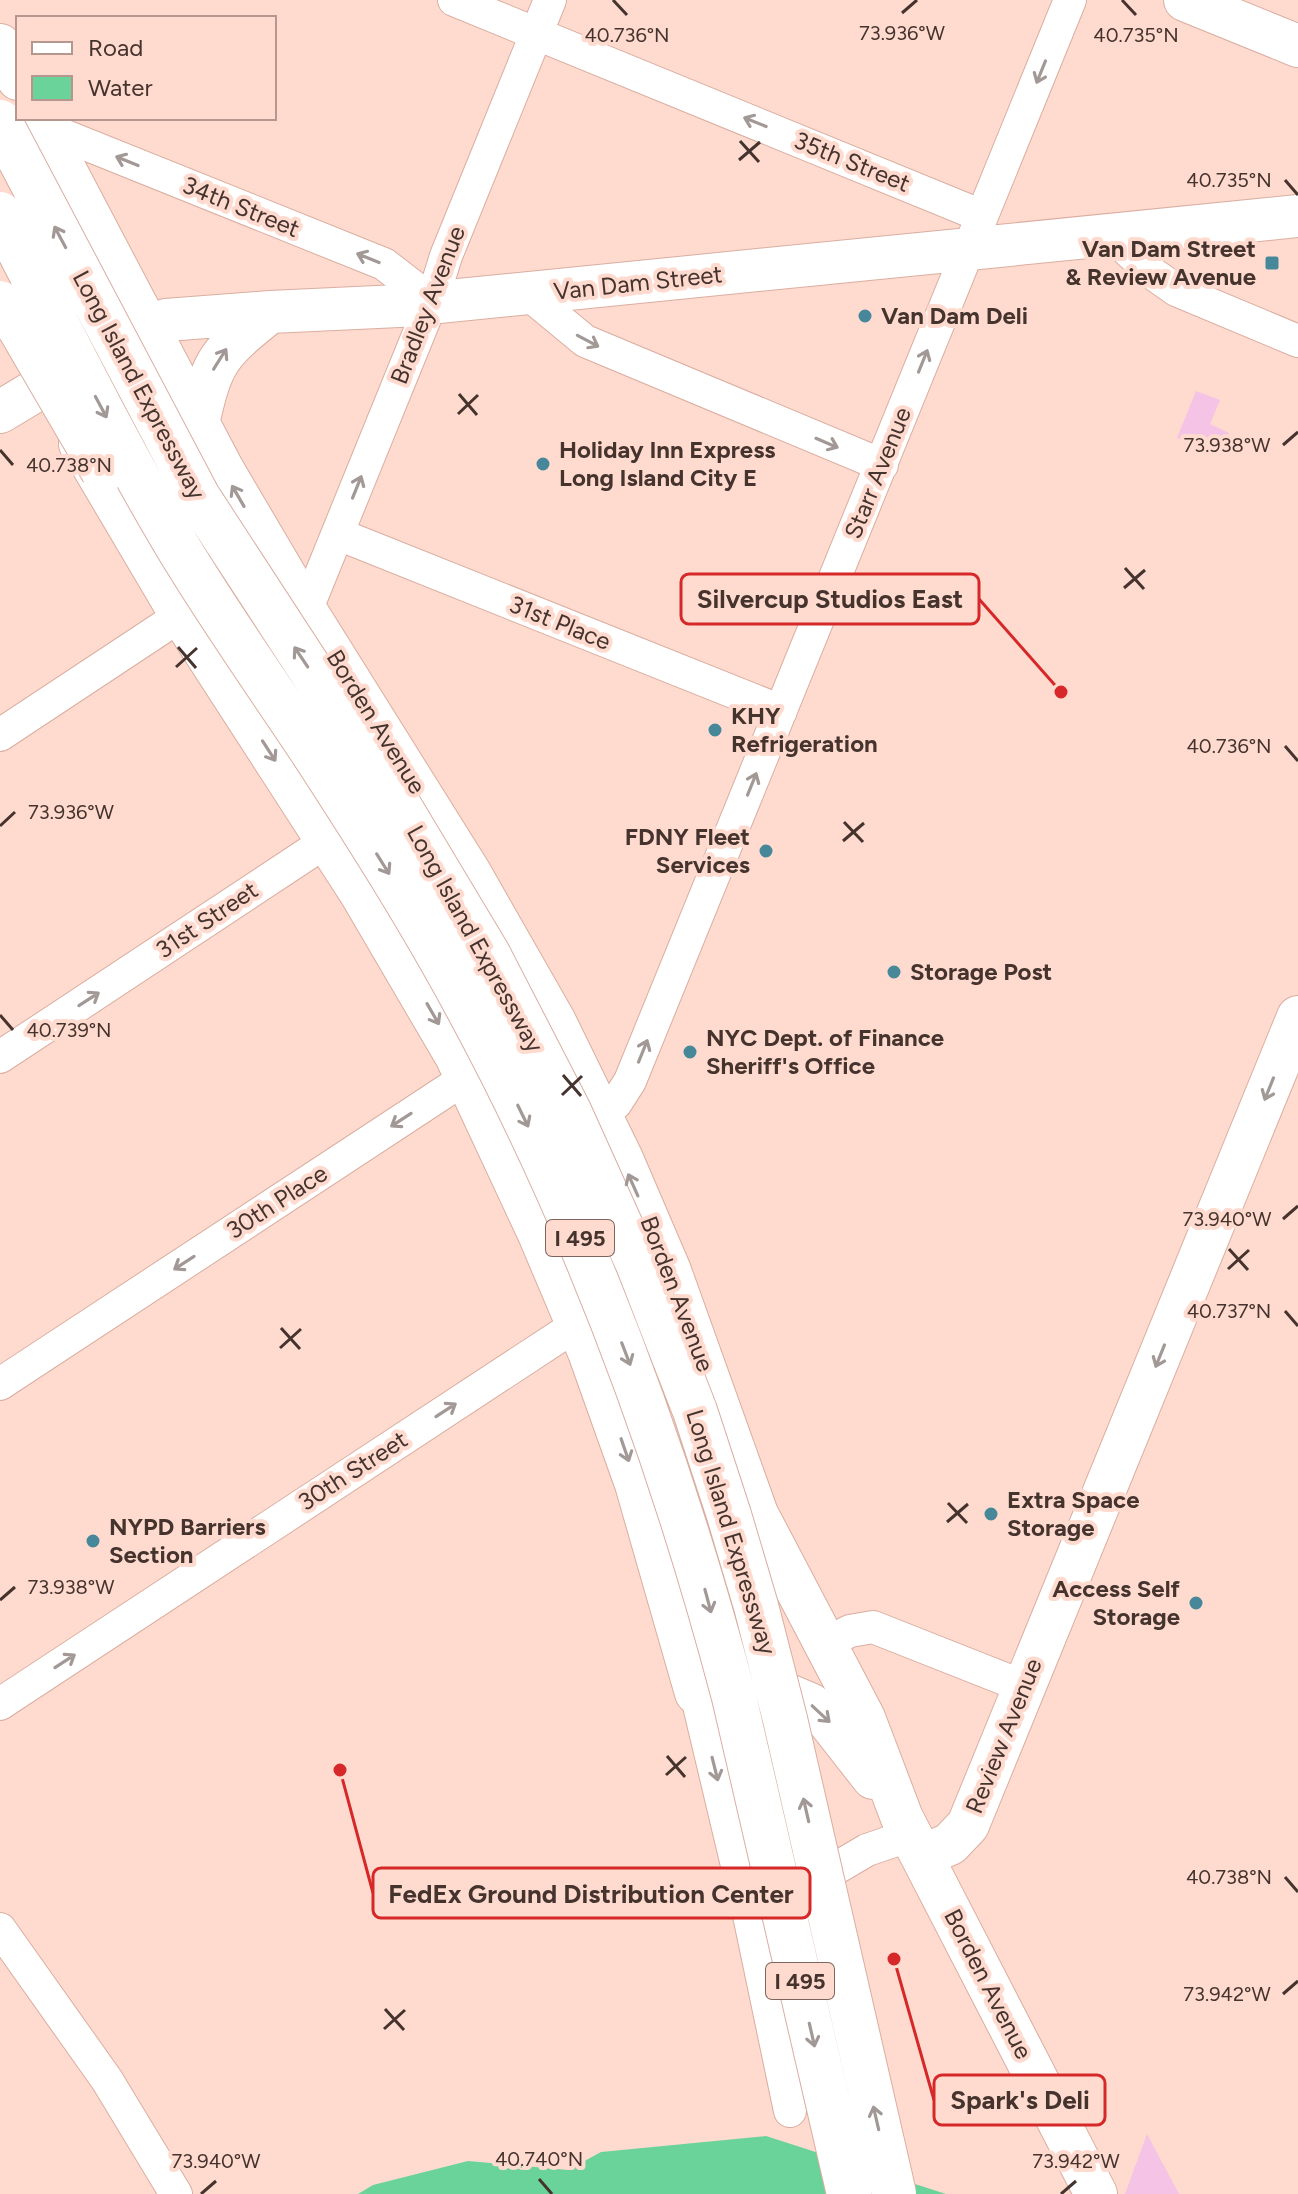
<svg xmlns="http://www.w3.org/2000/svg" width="1298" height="2194" font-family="Figtree,sans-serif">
<rect width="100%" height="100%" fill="#ffdacf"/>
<path fill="#f5c3e6" d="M1196 391 1220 400 1210 424 1229 433 1221 455 1177 438Z
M1147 2134 1179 2194H1125Z"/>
<path fill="#6ad39a" d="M766 2136 946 2194H358L373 2185 468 2161 568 2170 601 2152Z"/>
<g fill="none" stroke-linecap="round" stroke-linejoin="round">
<g stroke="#daaea0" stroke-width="34">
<path id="minor" d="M454 0 982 216
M43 127 384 264 432 301
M1111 235 1152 273 1176 290 1298 341
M527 293 585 341 882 465
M338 534 781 711
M306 611 432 301 446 256 550 0
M0 735 201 602
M0 1057 345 829
M601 1114 616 1103 630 1081 1070 0
M0 1384 484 1066
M824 1644 850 1631 873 1627 1025 1687
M696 1693 750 1920 790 2111
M0 1704 578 1324 665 1273
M804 1887 867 1850 911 1835
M0 1929 107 2080 176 2194"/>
</g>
<g stroke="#daaea0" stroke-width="44">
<path id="major" d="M1185 0 1298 46
M0 45 18 79
M38 118 223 470 306 611 470 873 555 1022 622 1159 670 1271 757 1514 864 1718 902 1818 1096 2194
M0 412 121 339 166 320 270 312 399 306 1298 216
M198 424C212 359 219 353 270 312
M80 444 181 615 360 892 456 1056 539 1234 589 1352 636 1484 696 1693 748 1683 767 1686 810 1704 826 1718 873 1778
M922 1856 950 1844 968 1825 1298 1017"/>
</g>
<use href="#minor" stroke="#fff" stroke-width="32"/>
<use href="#major" stroke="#fff" stroke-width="42"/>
<g stroke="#daaea0" stroke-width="46" stroke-linecap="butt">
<path id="highway-bridge" d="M0 122 198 497 398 804 488 954 569 1111 638 1264 695 1411 729 1515 756 1606 785 1719 894 2194
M0 214C57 322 110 433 173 539 215 610 264 679 310 748 366 834 422 922 470 1012 587 1229 671 1459 734 1697L849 2194
M0 303 19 327 103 471"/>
</g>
<use href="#highway-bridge" stroke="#fff" stroke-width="44"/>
</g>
<defs><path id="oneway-shaft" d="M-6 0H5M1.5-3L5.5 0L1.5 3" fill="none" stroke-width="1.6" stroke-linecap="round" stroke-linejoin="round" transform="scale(2)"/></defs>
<g stroke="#a29996">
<use href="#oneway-shaft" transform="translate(1041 72) rotate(112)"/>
<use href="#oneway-shaft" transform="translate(755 122) rotate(-158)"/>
<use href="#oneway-shaft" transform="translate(127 161) rotate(-158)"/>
<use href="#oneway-shaft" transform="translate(60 237) rotate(-118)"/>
<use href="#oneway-shaft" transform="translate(368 258) rotate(-158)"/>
<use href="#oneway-shaft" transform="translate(588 341) rotate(28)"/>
<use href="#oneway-shaft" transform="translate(220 359) rotate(-58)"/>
<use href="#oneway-shaft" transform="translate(923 361) rotate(-68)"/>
<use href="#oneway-shaft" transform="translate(101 407) rotate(62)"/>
<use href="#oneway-shaft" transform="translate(827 443) rotate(23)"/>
<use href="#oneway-shaft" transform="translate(357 487) rotate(-68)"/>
<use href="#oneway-shaft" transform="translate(238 496) rotate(-120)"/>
<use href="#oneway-shaft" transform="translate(301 657) rotate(-124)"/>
<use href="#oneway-shaft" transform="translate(269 751) rotate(57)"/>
<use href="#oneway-shaft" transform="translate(752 784) rotate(-68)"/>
<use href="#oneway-shaft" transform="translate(383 864) rotate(58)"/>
<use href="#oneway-shaft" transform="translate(89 999) rotate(-33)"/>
<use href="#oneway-shaft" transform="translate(433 1014) rotate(60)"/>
<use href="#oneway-shaft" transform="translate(643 1051) rotate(-68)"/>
<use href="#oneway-shaft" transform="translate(1269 1089) rotate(112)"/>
<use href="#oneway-shaft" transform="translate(523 1116) rotate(64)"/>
<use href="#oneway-shaft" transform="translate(401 1120) rotate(147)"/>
<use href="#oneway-shaft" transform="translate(633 1185) rotate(-114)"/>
<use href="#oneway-shaft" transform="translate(184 1263) rotate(147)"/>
<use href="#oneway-shaft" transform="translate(626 1354) rotate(69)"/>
<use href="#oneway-shaft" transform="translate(1160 1356) rotate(112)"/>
<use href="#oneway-shaft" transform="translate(446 1410) rotate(-33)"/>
<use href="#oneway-shaft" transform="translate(625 1450) rotate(71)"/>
<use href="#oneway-shaft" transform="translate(708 1601) rotate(75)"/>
<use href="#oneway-shaft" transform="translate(65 1661) rotate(-33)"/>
<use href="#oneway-shaft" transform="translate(821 1714) rotate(43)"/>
<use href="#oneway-shaft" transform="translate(715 1769) rotate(76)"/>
<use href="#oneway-shaft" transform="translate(806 1810) rotate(-103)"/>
<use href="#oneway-shaft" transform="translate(812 2035) rotate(77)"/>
<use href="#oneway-shaft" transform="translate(876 2118) rotate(-103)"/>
</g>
<path fill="none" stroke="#45332e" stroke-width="3" d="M613 0 627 15M1122 0 1136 15M902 13 917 0M740 141 759 162M739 160 760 142M1285 180 1298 195M459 394 477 415M458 414 478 395M1283 445 1298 432M0 450 13 465M1125 568 1144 589M1124 588 1145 570M178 647 196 668M176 667 197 648M1285 746 1298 761M844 822 863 842M0 826 15 812M843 841 864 823M0 1015 13 1030M563 1075 581 1096M562 1095 582 1076M1283 1219 1298 1206M1229 1249 1248 1270M1228 1269 1249 1250M1285 1311 1298 1326M281 1328 300 1349M280 1348 301 1329M948 1503 967 1523M947 1522 968 1504M0 1600 15 1587M667 1756 685 1777M666 1775 686 1757M1285 1877 1298 1892M1283 1994 1298 1981M385 2009 404 2030M384 2029 405 2010M539 2179 552 2194M201 2194 216 2181M1061 2194 1076 2181"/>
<g fill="#468799" stroke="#ffdacf" stroke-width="3">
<rect x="1264" y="255" width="16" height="16" rx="4"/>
<circle cx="865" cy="316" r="8"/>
<circle cx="543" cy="464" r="8"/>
<circle cx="715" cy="730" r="8"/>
<circle cx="766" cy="851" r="8"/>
<circle cx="894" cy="972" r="8"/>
<circle cx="690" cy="1052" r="8"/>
<circle cx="991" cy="1514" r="8"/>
<circle cx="93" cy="1541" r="8"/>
<circle cx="1196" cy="1603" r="8"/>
</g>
<g text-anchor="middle" stroke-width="8" stroke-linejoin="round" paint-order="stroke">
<g fill="#ffdacf" stroke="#7d655e" stroke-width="2">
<rect x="546" y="1220" width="68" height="36" rx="6"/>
<rect x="766" y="1963" width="68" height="36" rx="6"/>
</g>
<g font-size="22" font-weight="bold" fill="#45332e">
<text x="580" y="1246">I 495</text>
<text x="800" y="1989">I 495</text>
</g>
<g font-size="24" fill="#45332e" stroke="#ffdacf">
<text transform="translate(852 162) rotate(22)" y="8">35th Street</text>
<text transform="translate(241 207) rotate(22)" y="8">34th Street</text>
<text transform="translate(638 283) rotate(-6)" y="8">Van Dam Street</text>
<text transform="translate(428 305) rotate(-69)" y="8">Bradley Avenue</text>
<text transform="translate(139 385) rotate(62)" y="8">Long Island Expressway</text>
<text transform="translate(878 473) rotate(-68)" y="8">Starr Avenue</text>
<text transform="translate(560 623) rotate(22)" y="8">31st Place</text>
<text transform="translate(376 722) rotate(58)" y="8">Borden Avenue</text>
<text transform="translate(207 920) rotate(-34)" y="8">31st Street</text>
<text transform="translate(475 939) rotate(61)" y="8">Long Island Expressway</text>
<text transform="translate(277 1202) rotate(-33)" y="8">30th Place</text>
<text transform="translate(677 1294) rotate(69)" y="8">Borden Avenue</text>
<text transform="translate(353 1471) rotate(-33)" y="8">30th Street</text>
<text transform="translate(731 1532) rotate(73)" y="8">Long Island Expressway</text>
<text transform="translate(1004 1736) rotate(-68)" y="8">Review Avenue</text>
<text transform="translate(988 1984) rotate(63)" y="8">Borden Avenue</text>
</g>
<g font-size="24" font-weight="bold" fill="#45332e" stroke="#ffdacf" text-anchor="start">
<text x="1256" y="257" text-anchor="end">Van Dam Street<tspan x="1256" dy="28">&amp; Review Avenue</tspan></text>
<text x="881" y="324">Van Dam Deli</text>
<text x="559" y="458">Holiday Inn Express<tspan x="559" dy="28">Long Island City E</tspan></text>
<text x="731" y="724">KHY<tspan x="731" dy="28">Refrigeration</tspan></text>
<text x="750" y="845" text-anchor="end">FDNY Fleet<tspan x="750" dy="28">Services</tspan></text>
<text x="910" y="980">Storage Post</text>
<text x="706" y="1046">NYC Dept. of Finance<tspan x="706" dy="28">Sheriff's Office</tspan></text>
<text x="1007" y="1508">Extra Space<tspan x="1007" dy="28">Storage</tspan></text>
<text x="109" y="1535">NYPD Barriers<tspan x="109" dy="28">Section</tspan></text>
<text x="1180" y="1597" text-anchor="end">Access Self<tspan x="1180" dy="28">Storage</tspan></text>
</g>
</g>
<g font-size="20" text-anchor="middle" fill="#45332e" stroke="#ffdacf" stroke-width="8" stroke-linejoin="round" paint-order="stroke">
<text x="902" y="40">73.936°W</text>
<text x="1136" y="42">40.735°N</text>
<text x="627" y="42">40.736°N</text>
<text x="1229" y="187">40.735°N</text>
<text x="1227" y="452">73.938°W</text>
<text x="69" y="472">40.738°N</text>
<text x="1229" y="753">40.736°N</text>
<text x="71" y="819">73.936°W</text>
<text x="69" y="1037">40.739°N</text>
<text x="1227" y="1226">73.940°W</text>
<text x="1229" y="1318">40.737°N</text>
<text x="71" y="1594">73.938°W</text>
<text x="1229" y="1884">40.738°N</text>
<text x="1227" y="2001">73.942°W</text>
<text x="539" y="2166">40.740°N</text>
<text x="216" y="2168">73.940°W</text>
<text x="1076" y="2168">73.942°W</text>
</g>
<path fill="none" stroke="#d62828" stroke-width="3" d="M1061 692L979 599M340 1770L373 1893M894 1959L934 2100"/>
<g fill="#d62828" stroke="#ffdacf" stroke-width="3">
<circle cx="1061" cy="692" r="8"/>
<circle cx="340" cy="1770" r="8"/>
<circle cx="894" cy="1959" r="8"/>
</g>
<g fill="#ffdacf" stroke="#d62828" stroke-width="3">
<rect x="681" y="574" width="298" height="50" rx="8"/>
<rect x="373" y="1868" width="437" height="50" rx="8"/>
<rect x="934" y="2075" width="171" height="50" rx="8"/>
</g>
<g font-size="26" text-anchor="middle" font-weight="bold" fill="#45332e">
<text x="830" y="608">Silvercup Studios East</text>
<text x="591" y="1903">FedEx Ground Distribution Center</text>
<text x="1020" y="2109">Spark's Deli</text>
</g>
<rect x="16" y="16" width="260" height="104" fill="#ffdacf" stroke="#b5978f" stroke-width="2"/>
<rect x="32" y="42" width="40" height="12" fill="#ffffff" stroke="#b5978f" stroke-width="2"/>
<text x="88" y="56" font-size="24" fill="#45332e">Road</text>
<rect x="32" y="76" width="40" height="24" fill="#6ad39a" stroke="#b5978f" stroke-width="2"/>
<text x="88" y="96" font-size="24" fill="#45332e">Water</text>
</svg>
